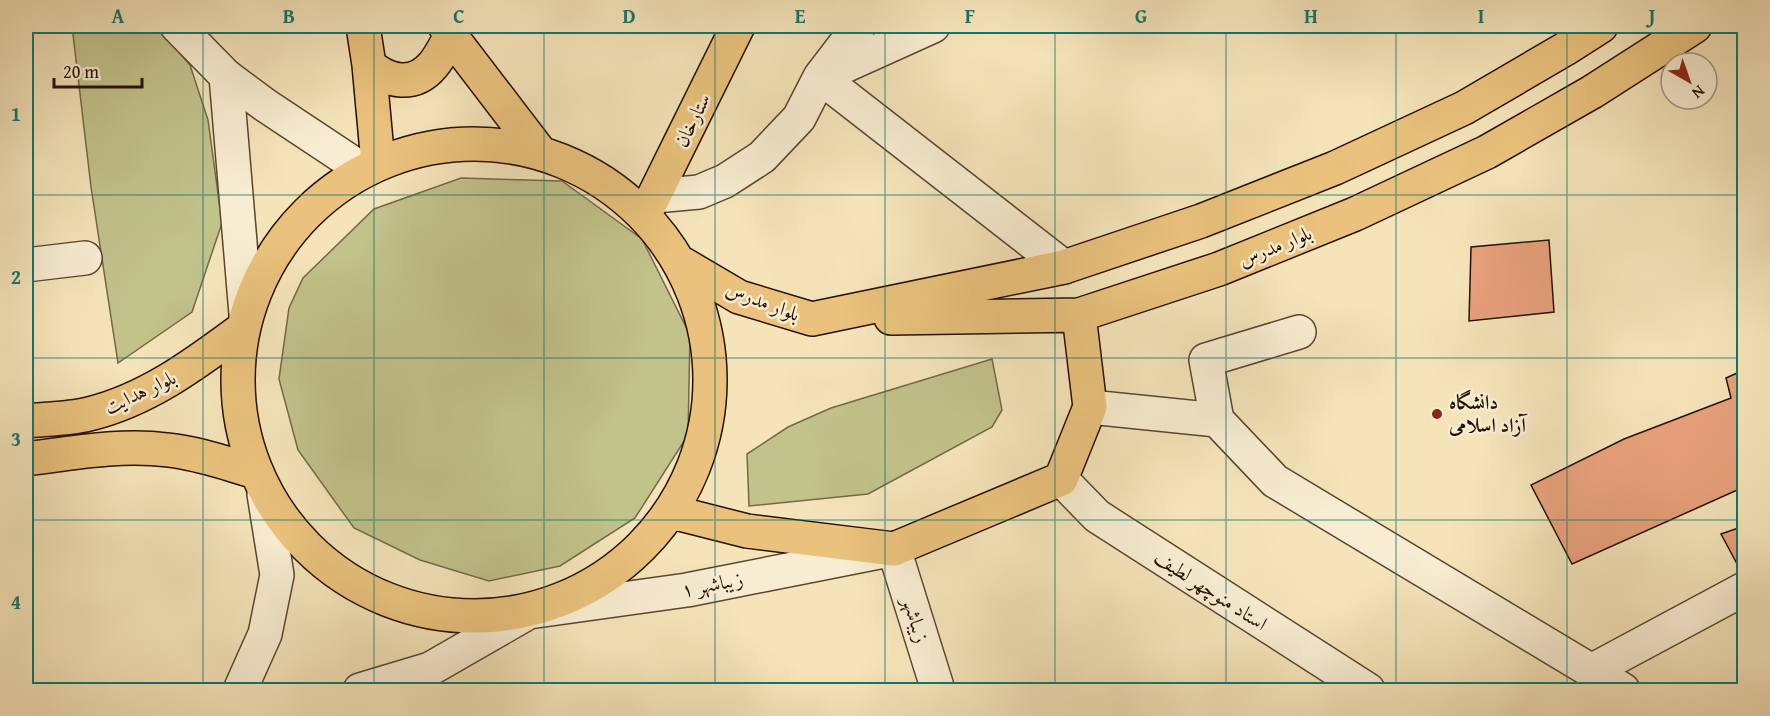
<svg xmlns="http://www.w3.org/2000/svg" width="1770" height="716" font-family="'Gentium Book Plus',Amiri,serif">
<rect width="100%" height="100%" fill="#f5e4ba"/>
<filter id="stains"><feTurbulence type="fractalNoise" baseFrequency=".00333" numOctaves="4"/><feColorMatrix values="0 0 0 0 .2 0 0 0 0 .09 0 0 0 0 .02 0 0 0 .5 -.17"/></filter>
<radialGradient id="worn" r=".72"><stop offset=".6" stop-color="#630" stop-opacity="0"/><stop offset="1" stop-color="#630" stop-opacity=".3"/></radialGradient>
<path fill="#c2c28b" stroke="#746946" stroke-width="1.5" d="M72 26H157L190 65 208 120 222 223 192 312 118 363 91 187Z
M461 178 562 181 642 239 690 335 688 435 635 518 560 566 489 581 420 560 354 528 298 450 279 379 289 308 303 278 374 209Z
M992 359 1002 410 992 427 868 494 749 506 747 454 788 427 831 408Z"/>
<path fill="#e8a17c" stroke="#261002" stroke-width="1.5" d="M1549 240 1554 312 1469 321 1471 247Z
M1744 370V487L1572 564 1531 485 1624 439 1731 398 1726 378Z
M1744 526V575H1743L1721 534Z"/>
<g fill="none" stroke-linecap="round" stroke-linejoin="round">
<g stroke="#5a4530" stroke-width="36">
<path id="minor" d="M177 26 226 76 265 105 363 170
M859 26 820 77 1064 267
M226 76 246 314
M655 196 699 192 725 181 762 157 799 118 820 77 933 26
M26 265 85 258
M1090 407 1217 420 1275 481 1623 690
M1217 420 1206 360 1299 332
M1061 479 1097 516 1368 690
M1591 671 1744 589
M240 690 265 634 277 575 264 494
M360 690 430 669 529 612 687 590 894 549 938 690"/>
</g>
<g stroke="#261002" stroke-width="36">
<path id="major" d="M363 26 369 65 378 163
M445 26 451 36 539 151
M369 65C388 82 414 88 433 65 440 57 445 46 451 36
M238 380a236 236 0 1 1 472 0a236 236 0 1 1-472 0Z
M645 214 738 26
M683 264 739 297 812 319 1064 267 1201 221 1335 168 1464 108 1565 49 1601 26
M891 318 1079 315 1219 269 1355 214 1487 152 1592 92 1695 26
M26 421C46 419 69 419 89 414 147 400 195 364 241 330
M26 459C73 453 120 444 168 450 197 453 225 463 253 471
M672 512 747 531 894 549 1061 479 1090 407 1079 315"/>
</g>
<use href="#minor" stroke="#f8edd2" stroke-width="33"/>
<use href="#major" stroke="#eac27d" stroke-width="33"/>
</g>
<path fill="none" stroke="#0f766e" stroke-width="1.5" stroke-opacity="0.55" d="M203 26V690M374 26V690M544 26V690M715 26V690M885 26V690M1055 26V690M1226 26V690M1396 26V690M1567 26V690M26 195H1744M26 358H1744M26 520H1744"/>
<circle fill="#8f2418" stroke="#f8edd2" stroke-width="2" cx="1437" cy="414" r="6"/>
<g text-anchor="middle" stroke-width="5" stroke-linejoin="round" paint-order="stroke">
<g font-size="20" fill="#261002" stroke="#f8edd2">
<text transform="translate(692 120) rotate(-64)" y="7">ستارخان</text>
<text transform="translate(1275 246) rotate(-22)" y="7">بلوار مدرس</text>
<text transform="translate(763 301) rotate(21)" y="7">بلوار مدرس</text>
<text transform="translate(140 392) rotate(-25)" y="7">بلوار هدایت</text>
<text transform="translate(712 584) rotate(-11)" y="7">زیباشهر ۱</text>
<text transform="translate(1211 590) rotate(33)" y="7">استاد منوچهر لطیف</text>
<text transform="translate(916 620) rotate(73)" y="7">زیباشهر</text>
</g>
<g font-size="20" font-weight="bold" fill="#261002" stroke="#f8edd2" text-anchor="start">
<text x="1449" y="409">دانشگاه<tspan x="1449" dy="23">آزاد اسلامی</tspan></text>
</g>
</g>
<rect width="1770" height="716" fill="none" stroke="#f5e4ba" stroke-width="66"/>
<g transform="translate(1689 81) rotate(140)"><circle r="28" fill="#f8edd2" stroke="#a4957f" stroke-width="1.5"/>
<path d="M0-4.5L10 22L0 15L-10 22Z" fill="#8f2418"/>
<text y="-9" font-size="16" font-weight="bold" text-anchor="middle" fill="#261002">N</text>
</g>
<path d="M54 78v9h88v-9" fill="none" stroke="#261002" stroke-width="3"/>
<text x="63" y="78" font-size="18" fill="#261002" stroke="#f8edd2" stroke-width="4.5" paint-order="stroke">20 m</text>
<rect x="33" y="33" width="1704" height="650" fill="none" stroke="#0f766e" stroke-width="2"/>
<g font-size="20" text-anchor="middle" font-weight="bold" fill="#0f766e">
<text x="118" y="23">A</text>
<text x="289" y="23">B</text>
<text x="459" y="23">C</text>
<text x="629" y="23">D</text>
<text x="800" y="23">E</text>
<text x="970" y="23">F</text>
<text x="1141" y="23">G</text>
<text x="1311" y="23">H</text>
<text x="1481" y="23">I</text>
<text x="1652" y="23">J</text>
<text x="16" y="121">1</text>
<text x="16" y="284">2</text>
<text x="16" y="446">3</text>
<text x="16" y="609">4</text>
</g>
<rect width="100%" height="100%" filter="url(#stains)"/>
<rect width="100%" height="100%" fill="url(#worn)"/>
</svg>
